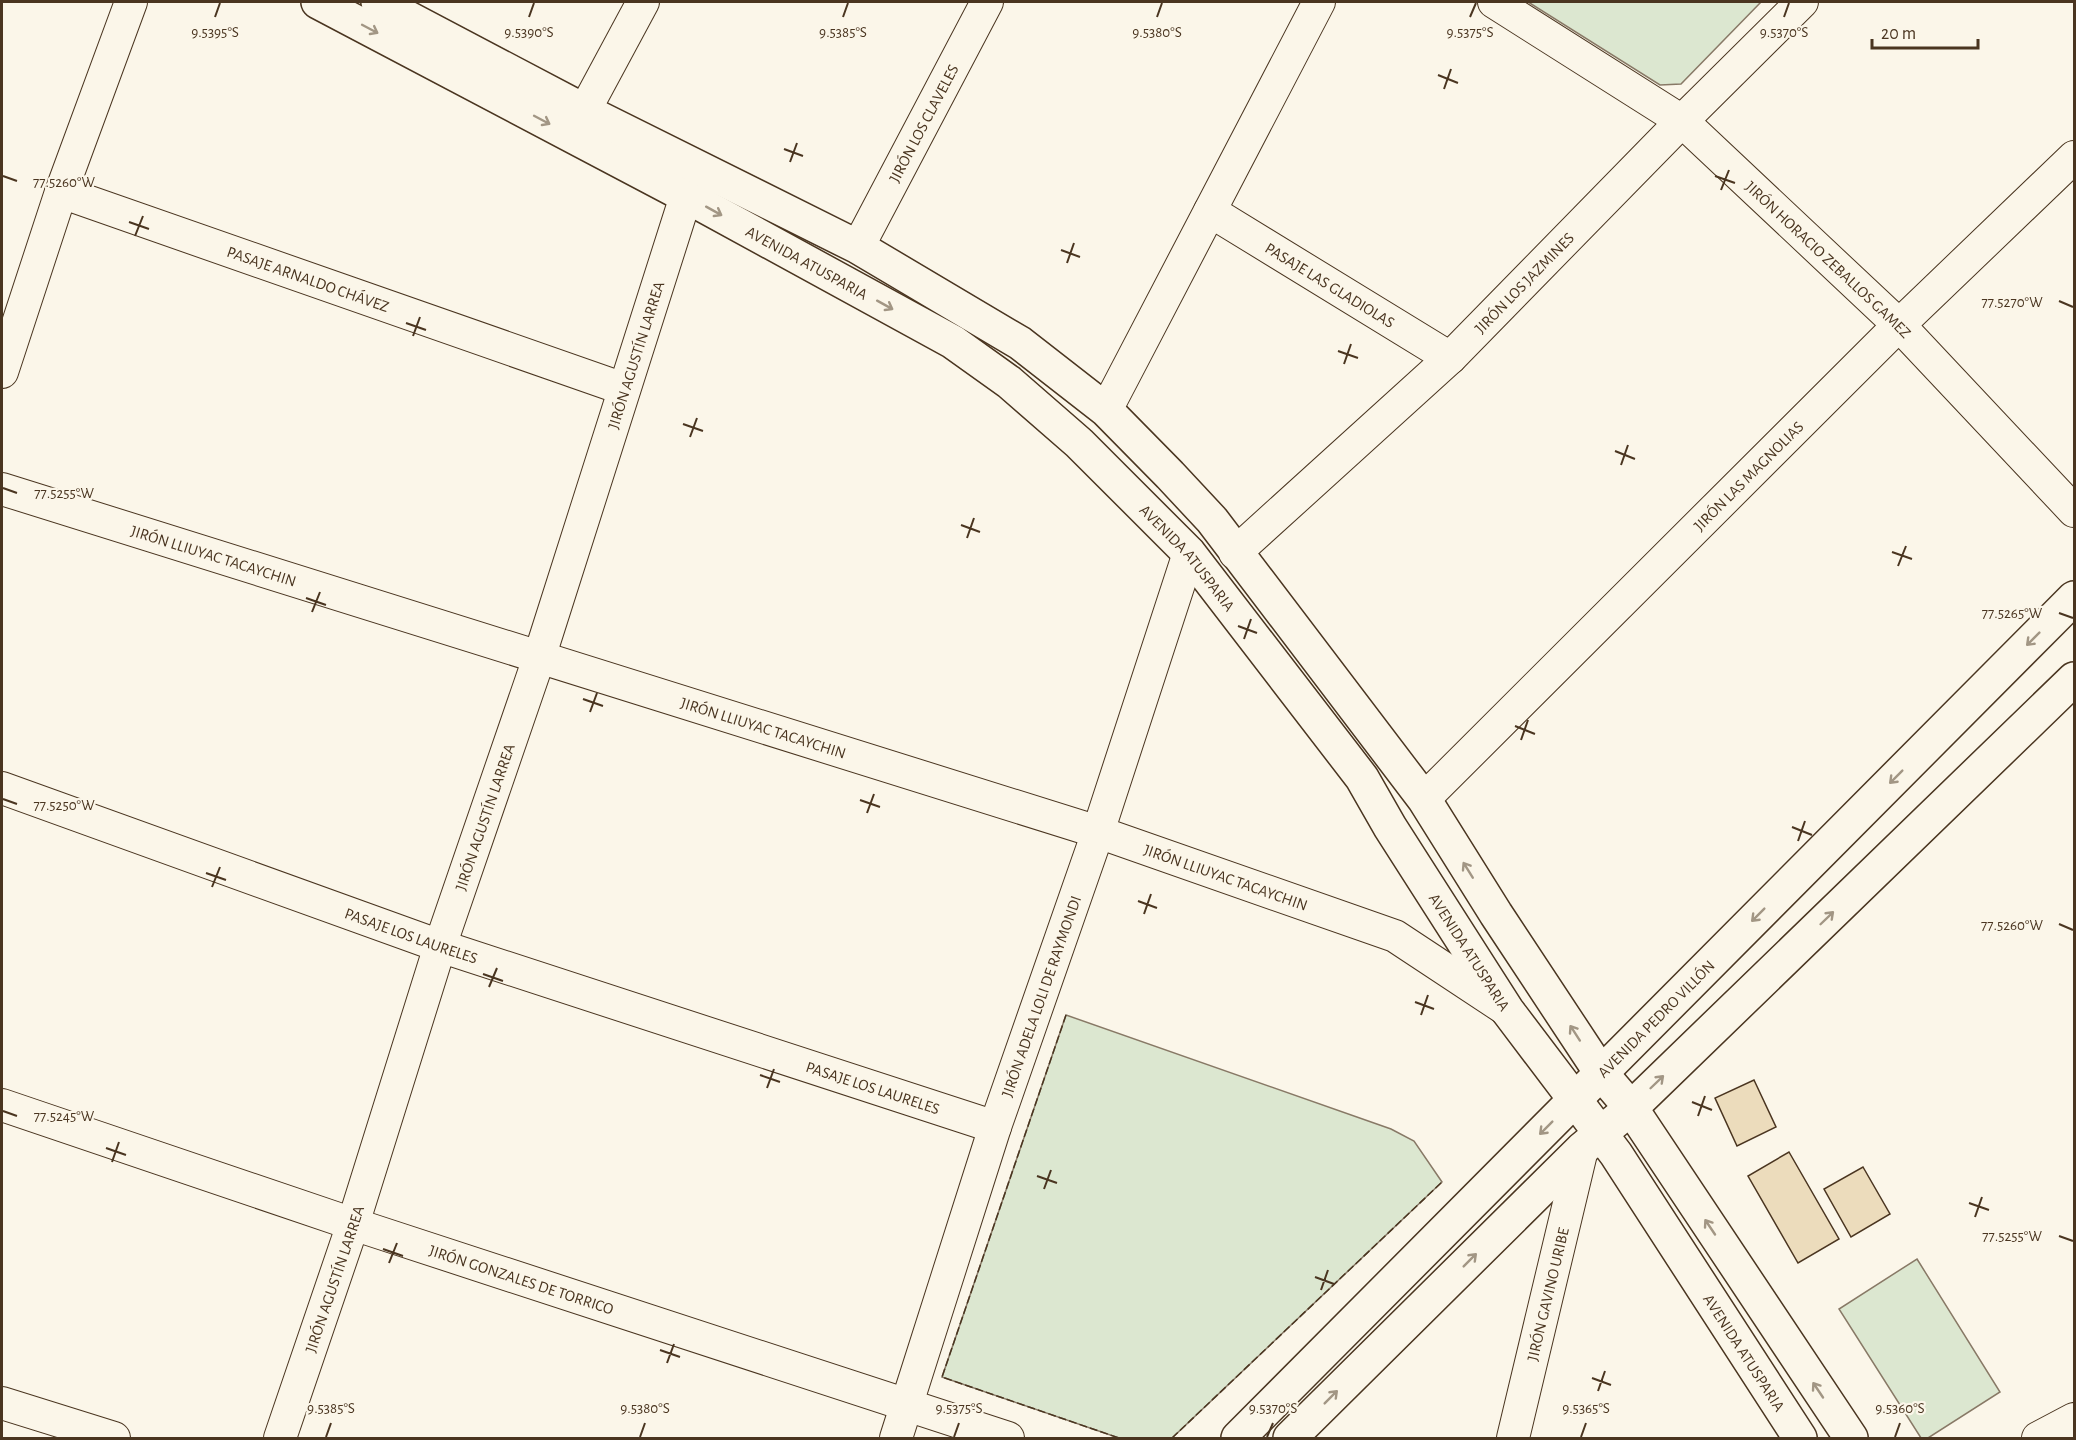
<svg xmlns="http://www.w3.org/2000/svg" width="2076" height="1440" font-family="'Alegreya Sans',sans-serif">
<rect width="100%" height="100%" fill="#fbf6e9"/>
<path fill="#dce7d0" stroke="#887966" stroke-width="1.5" d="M1528 2H1761L1681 84 1660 85Z
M1066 1015 1391 1129 1414 1141 1442 1182 1172 1438H1119L942 1377Z
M1917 1259 2000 1392 1928 1438H1921L1839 1309Z"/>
<path fill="#ecdcbc" stroke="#4a3520" stroke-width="1.5" d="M1754 1080 1776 1127 1737 1146 1715 1098Z
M1789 1152 1839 1239 1798 1263 1748 1176Z
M1863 1167 1890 1214 1851 1237 1824 1189Z"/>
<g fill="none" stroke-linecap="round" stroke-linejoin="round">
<g stroke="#4a3520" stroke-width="34">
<g id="street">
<path id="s1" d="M1494 2 1682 121 1899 325 2074 511"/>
<path d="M572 134 643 2"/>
<path id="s2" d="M61 192 624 389"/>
<path id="s3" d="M1210 211 1450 358"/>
<path id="s4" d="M858 247 987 2"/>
<path d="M2 372 61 192 131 2"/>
<path d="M1106 410 1319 2"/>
<path id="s5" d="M2 489 1098 832 1395 936 1507 1010"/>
<path id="s6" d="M1235 553 1450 358 1682 121 1802 2"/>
<path id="s7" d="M2 788 440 946 995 1127"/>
<path id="s8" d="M1424 799 1899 325 2074 157"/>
<path id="s9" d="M2 1105 353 1224 1008 1438"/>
<path d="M2 1403 114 1438"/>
<path id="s10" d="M280 1438 353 1224 440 946 539 658 686 196"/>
<path id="s11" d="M896 1438 995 1127 1098 832 1189 553"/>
<path id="s12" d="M1513 1438 1582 1149"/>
<path d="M2038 1438 2074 1419"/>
</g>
</g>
<g stroke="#4a3520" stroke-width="36">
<g id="secondary">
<path id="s13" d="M318 2 686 196 953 342 1009 382 1079 443 1189 553 1362 778 1390 827 1507 1010 1616 1154 1800 1438"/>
<path d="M378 2 583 110 858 247 1020 343 1106 410 1170 475 1212 520 1424 799 1496 914 1601 1073 1631 1108 1851 1438"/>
<path id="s14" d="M1238 1438 2074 598"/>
<path d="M1290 1438 1582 1149 1631 1108 2074 679"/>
</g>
</g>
<use href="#street" stroke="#fbf6e9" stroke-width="32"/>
<use href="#secondary" stroke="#fbf6e9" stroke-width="33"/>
<path stroke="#4a3520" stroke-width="1.5" stroke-dasharray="8 3" stroke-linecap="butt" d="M1066 1015 942 1377 1119 1438
M1172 1438 1442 1182"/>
</g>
<defs><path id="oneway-shaft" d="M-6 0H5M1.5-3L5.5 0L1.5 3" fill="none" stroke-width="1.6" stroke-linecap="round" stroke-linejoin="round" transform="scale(1.5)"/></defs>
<g stroke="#a29684">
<use href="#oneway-shaft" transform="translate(370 29) rotate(28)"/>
<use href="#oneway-shaft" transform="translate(542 120) rotate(28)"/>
<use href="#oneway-shaft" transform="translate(714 211) rotate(29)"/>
<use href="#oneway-shaft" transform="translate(885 305) rotate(29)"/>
<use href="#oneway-shaft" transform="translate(2033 639) rotate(135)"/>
<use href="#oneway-shaft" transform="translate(1896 777) rotate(135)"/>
<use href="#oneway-shaft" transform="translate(1468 870) rotate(-122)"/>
<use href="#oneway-shaft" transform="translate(1758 915) rotate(135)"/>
<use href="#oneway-shaft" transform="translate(1827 918) rotate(-44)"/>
<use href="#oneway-shaft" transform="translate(1575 1033) rotate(-123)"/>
<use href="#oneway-shaft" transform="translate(1657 1082) rotate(-44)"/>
<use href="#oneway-shaft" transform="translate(1546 1128) rotate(135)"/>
<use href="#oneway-shaft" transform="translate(1710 1227) rotate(-124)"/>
<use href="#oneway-shaft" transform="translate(1470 1260) rotate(-45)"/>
<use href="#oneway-shaft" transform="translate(1818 1390) rotate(-124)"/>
<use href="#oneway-shaft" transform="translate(1331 1397) rotate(-45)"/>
</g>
<path fill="none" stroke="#4a3520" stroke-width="2" d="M215 17 220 3M529 17 534 3M843 17 848 3M1157 17 1162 3M1470 17 1476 3M1784 17 1789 3M1438 75 1458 83M1444 89 1451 69M784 149 803 156M790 162 797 143M3 176 17 181M1715 176 1735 183M1721 190 1729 170M129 222 149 229M135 236 143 216M1061 250 1080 257M1067 263 1074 243M2059 301 2073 307M406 323 426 330M413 336 420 317M1338 351 1358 358M1344 364 1351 344M683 424 703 431M690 437 697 418M1615 451 1635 459M1621 465 1628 445M3 488 17 493M961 525 980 532M967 538 974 518M1892 552 1912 559M1898 566 1906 546M306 598 326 605M312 612 320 592M2059 613 2073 618M1238 626 1257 633M1244 639 1251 619M583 699 603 706M590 712 597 693M1515 726 1535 734M1521 740 1528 720M3 799 17 804M860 800 880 807M867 813 874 794M1792 827 1812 835M1798 841 1805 821M206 873 226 880M212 887 220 867M1138 901 1157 908M1144 914 1151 894M2059 924 2073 930M483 974 503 981M489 987 497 968M1415 1002 1434 1009M1421 1015 1428 995M760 1075 780 1082M767 1088 774 1069M1692 1102 1712 1110M3 1111 17 1116M1698 1116 1705 1096M106 1148 126 1155M112 1162 119 1142M1037 1176 1057 1183M1044 1189 1051 1170M1969 1203 1989 1210M1975 1217 1982 1197M2059 1236 2073 1241M383 1249 403 1256M389 1263 397 1243M1315 1277 1334 1284M1321 1290 1328 1270M660 1350 680 1357M667 1363 674 1344M1592 1378 1611 1385M1598 1391 1605 1371M326 1437 331 1423M640 1437 645 1423M954 1437 959 1423M1267 1437 1273 1423M1581 1437 1586 1423M1895 1437 1900 1423"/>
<g text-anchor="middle" stroke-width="4.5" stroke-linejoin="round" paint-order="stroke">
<g font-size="16" fill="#4a3520" stroke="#fbf6e9">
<text dy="6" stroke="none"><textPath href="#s4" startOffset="140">JIRÓN LOS CLAVELES</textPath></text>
<text dy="6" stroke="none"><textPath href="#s1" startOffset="424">JIRÓN HORACIO ZEBALLOS GAMEZ</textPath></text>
<text dy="6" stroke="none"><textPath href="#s13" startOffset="554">AVENIDA ATUSPARIA</textPath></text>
<text dy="6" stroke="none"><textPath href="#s2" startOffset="262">PASAJE ARNALDO CHÁVEZ</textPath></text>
<text dy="6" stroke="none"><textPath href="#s6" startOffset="396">JIRÓN LOS JAZMINES</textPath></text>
<text dy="6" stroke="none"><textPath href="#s3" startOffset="141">PASAJE LAS GLADIOLAS</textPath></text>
<text dy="6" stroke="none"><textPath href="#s10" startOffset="1140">JIRÓN AGUSTÍN LARREA</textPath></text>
<text dy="6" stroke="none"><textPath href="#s8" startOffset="458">JIRÓN LAS MAGNOLIAS</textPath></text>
<text dy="6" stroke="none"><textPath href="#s5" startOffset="222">JIRÓN LLIUYAC TACAYCHIN</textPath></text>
<text dy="6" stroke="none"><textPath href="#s13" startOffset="1040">AVENIDA ATUSPARIA</textPath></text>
<text dy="6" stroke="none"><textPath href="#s5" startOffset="798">JIRÓN LLIUYAC TACAYCHIN</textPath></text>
<text dy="6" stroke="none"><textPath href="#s10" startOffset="654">JIRÓN AGUSTÍN LARREA</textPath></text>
<text dy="6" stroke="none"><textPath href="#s5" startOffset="1284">JIRÓN LLIUYAC TACAYCHIN</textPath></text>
<text dy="6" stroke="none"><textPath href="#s7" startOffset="435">PASAJE LOS LAURELES</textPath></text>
<text dy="6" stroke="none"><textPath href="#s13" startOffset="1526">AVENIDA ATUSPARIA</textPath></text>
<text dy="6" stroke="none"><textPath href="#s11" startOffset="465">JIRÓN ADELA LOLI DE RAYMONDI</textPath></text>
<text dy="6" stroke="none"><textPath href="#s14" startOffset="592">AVENIDA PEDRO VILLÓN</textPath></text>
<text dy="6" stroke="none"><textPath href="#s7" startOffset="921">PASAJE LOS LAURELES</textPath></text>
<text dy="6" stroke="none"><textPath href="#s9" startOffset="548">JIRÓN GONZALES DE TORRICO</textPath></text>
<text dy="6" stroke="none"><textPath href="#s10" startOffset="168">JIRÓN AGUSTÍN LARREA</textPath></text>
<text dy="6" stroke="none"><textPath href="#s12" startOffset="148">JIRÓN GAVINO URIBE</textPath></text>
<text dy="6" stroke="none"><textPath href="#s13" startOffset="2012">AVENIDA ATUSPARIA</textPath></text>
</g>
</g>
<g font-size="15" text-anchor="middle" fill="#4a3520" stroke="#fbf6e9" stroke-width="4.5" stroke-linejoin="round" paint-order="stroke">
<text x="529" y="37">9.5390°S</text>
<text x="843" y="37">9.5385°S</text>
<text x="215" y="37">9.5395°S</text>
<text x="1157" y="37">9.5380°S</text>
<text x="1470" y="37">9.5375°S</text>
<text x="1784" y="37">9.5370°S</text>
<text x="64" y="187">77.5260°W</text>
<text x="2012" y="307">77.5270°W</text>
<text x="64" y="498">77.5255°W</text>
<text x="2012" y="618">77.5265°W</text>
<text x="64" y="810">77.5250°W</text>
<text x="2012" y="930">77.5260°W</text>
<text x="64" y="1121">77.5245°W</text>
<text x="2012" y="1241">77.5255°W</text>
<text x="331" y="1413">9.5385°S</text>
<text x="645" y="1413">9.5380°S</text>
<text x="959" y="1413">9.5375°S</text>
<text x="1273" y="1413">9.5370°S</text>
<text x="1586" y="1413">9.5365°S</text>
<text x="1900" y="1413">9.5360°S</text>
</g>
<rect width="2076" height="1440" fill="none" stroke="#4a3520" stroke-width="6"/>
<path d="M1872 39v9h106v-9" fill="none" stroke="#4a3520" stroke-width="3"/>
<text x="1881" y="39" font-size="18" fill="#4a3520" stroke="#fbf6e9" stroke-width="4.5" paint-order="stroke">20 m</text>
</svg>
